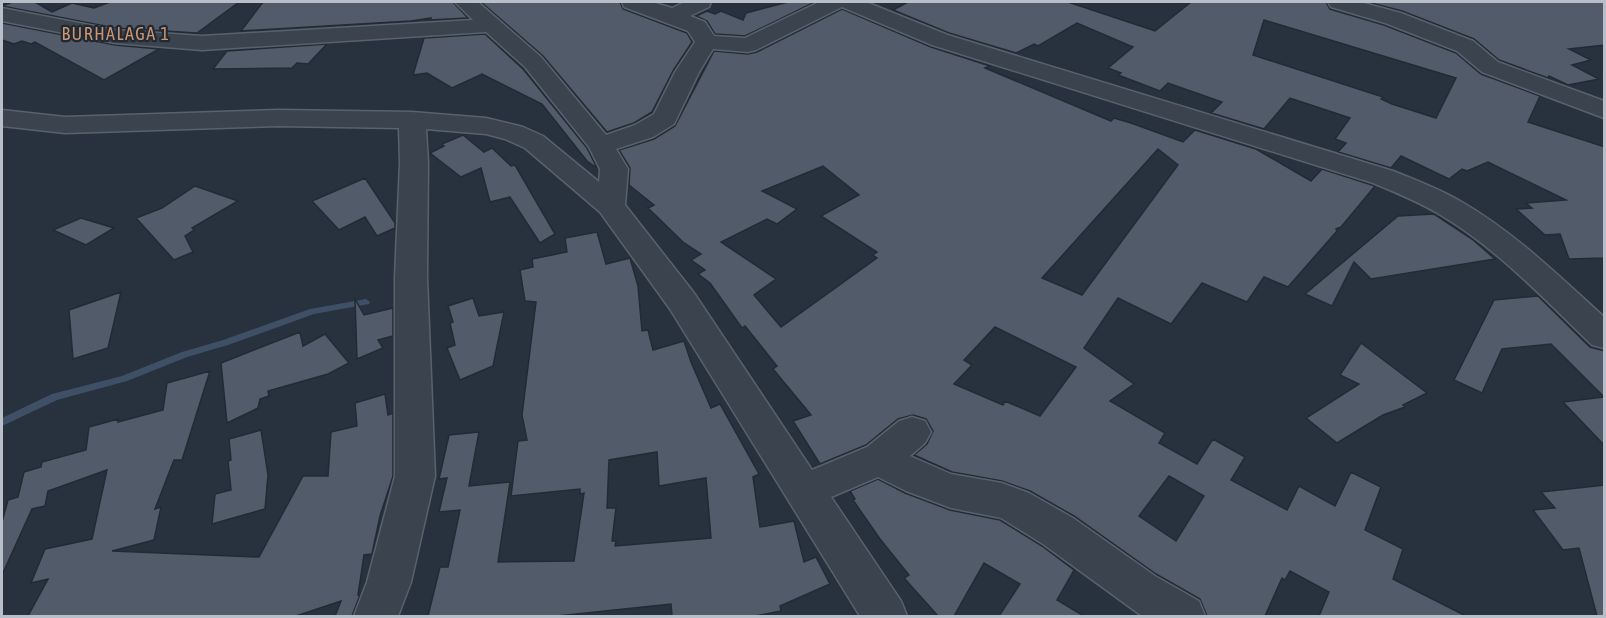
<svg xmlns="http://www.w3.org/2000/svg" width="1606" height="618" font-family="'Asap Condensed',sans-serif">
<rect width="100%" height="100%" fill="#27323e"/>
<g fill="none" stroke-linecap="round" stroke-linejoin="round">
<path fill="#3f5066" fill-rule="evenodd" d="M366 299 370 302 369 304 314 314 228 345 187 357 127 381 57 400 2 426V418L52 394 122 376 182 352 223 340 310 309Z"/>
</g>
<path fill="#515b69" stroke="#222b35" stroke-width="1.5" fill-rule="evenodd" d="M12 2H35L52 12 72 3 94 8 110 2H239L197 33 115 28 2 6Z
M263 2H453L468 18 430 20 431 18 411 21 241 31Z
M481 2H620L623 9 687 33 692 42 673 71 652 112 634 123 607 132 543 56Z
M788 2H815L745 36 715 34 707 21 696 16 707 11 715 14 721 11 743 20 746 13Z
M908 2H1068L1155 31 1191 2H1326L1330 9 1384 25 1456 53 1481 74 1540 96 1528 122 1605 147V258L1569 259 1560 234 1545 235 1516 209 1532 208 1526 203 1566 200 1488 162 1467 171 1462 169 1449 179 1401 156 1391 168 1338 152 1346 143 1335 139 1350 118 1290 98 1264 129 1211 113 1222 102 1168 83 1160 91 1118 75 1121 73 1108 68 1133 47 1077 23 1038 46 1034 44 1016 53 949 33 893 10ZM1264 20 1456 78 1436 118 1392 104 1381 99 1383 97 1253 55Z
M1367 2H1605V45L1569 49 1591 60 1572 65 1599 79 1568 85 1549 76 1548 78 1499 60 1474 39 1402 11Z
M842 9 931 47 990 66 985 68 1111 121 1114 118 1131 123 1183 142 1195 130 1256 149 1311 181 1322 169 1375 186 1341 227 1336 229 1337 231 1288 287 1264 277 1247 302 1202 283 1171 324 1118 298 1084 348 1134 384 1110 401 1165 433 1159 443 1197 464 1213 439 1245 457 1231 480 1287 510 1299 486 1335 506 1351 472 1381 487 1365 530 1403 549 1393 579 1466 616H1319L1329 592 1290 571 1285 580 1282 578 1265 616H1207L1200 599 1156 574 1074 516 1030 491 1002 481 952 472 914 455 927 444 933 431 926 419 913 415 898 419 866 445 820 464 793 421 811 415 773 369 777 366 745 326 742 328 710 283 698 274 705 270 691 260 701 254 684 243 648 208 654 205 629 185 630 168 619 150 654 139 675 126 714 51 748 54 757 52ZM1158 149 1178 165 1082 295 1042 278ZM823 166 859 195 821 216 877 252 873 255 877 258 781 327 754 295 776 279 721 242 767 219 777 224 797 209 762 191ZM995 327 1076 367 1040 416 1005 401 1003 405 954 384 972 365 964 360ZM1169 476 1204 496 1176 541 1139 516Z
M2 23 115 45 159 49 104 80 35 42 31 44 22 41 14 44 2 40Z
M485 34 523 69 587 148 597 168 587 161 542 104 482 74 452 88 427 73 413 75 424 38Z
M327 44 308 64 297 63 292 68 213 69 227 51Z
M463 135 484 152 492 148 511 166 515 165 555 234 540 243 510 197 490 202 481 168 461 177 430 153 444 146 442 144Z
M365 178 395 223V228L377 236 365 217 339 230 312 201Z
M195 186 238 201 192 228 194 230 185 236 193 252 174 260 136 218 162 208Z
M1434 214 1472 239 1495 259 1371 279 1354 262 1332 306 1305 294 1398 216Z
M81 218 114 228 86 245 53 230Z
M597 232 606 264 630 258 638 286 642 331 648 330 653 350 684 341 691 362 711 408 720 404 759 474 753 477 760 527 794 521 804 562 816 557 830 584 780 606 781 611 755 616H672L671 604 557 616H428L440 567H448L460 510 439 512 447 478 439 479 449 435 479 432 469 486 510 482 498 562 574 561 584 493 580 494V489L511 496 518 441 527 440 522 415 536 302 525 301 520 270 533 267 532 259 567 252 565 238ZM657 452 659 486 706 478 711 538 615 546 616 541H612L616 508H607L609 460Z
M121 292 108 348 73 359 69 310Z
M1538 296 1590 347 1605 351V446L1563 402 1604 397 1551 344 1502 349 1482 393 1454 380 1494 300Z
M473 298 479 316 504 312 493 366 460 380 447 348 455 345 450 323 453 322 448 306Z
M355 299 364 315 393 308V336L378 340 383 348 357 359Z
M300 332 303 346 325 334 349 363 328 374 268 391 269 396 260 399 258 408 227 423 221 363Z
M1361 343 1427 393 1403 405 1405 407 1383 415 1337 443 1306 418 1359 384 1340 375Z
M210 371 182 460H174L155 509 161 507 154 540 112 551 259 557 303 476H328L331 432 357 426 355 403 385 394 388 415 393 413V476L380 516 372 554 364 555 358 595H360L352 616H335L341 601 296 616H28L48 579 31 583 45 549 92 539 107 470 48 491 45 506 32 509 2 575V522L8 500 18 497 24 472 41 467 42 462 86 450 89 427 118 419V422L163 410 167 383Z
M261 430 268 475 265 509 212 524 215 494 231 490 228 461 231 460 229 439Z
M878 479 905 493 950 510 1000 520 1042 546 1074 570 1057 600 1084 616H999L1020 584 984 563 954 616H938L904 578 909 575 880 539 853 500 855 499 850 491Z
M1605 485V616H1597L1579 548 1563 550 1533 510 1555 508 1541 492Z"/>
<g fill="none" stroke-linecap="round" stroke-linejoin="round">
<g stroke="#59626c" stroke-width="3">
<path id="minor" d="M455 2H478L541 57 606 135 635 125 654 114 675 72 695 42 688 31 624 7 622 2H652L672 8 685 2H711L709 7 690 16 705 22 714 36 745 38 819 2H866L948 35 1393 171C1416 180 1439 189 1460 201 1514 232 1559 276 1604 317V348L1592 345C1544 299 1497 248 1439 214 1419 202 1395 192 1373 183L932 45 842 7 756 50 748 52 713 49 699 72 674 124 653 137 616 149 628 169 625 205 694 293 812 470 867 447 899 421 912 417 925 421 931 432 925 443 910 456 951 474 1002 483 1029 493 1073 518 1155 576 1199 601 1205 616H1142L1043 544 1001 518 951 508 906 491 878 477 831 497 901 601 907 616H860L670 309 600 212 525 148 505 139 486 134 426 129 428 163 427 277 435 476 411 582 398 616H354L367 582 395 476V277L400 163 399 128 279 126 65 133 2 126V110L65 117 279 110 412 112 486 118 523 127 543 136 599 182 600 169 589 147 525 67 486 32 202 50 115 43 2 21V8L115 30 202 36 473 20Z
M1328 2H1360L1401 13 1473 41 1498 62 1604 101V118L1482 72 1457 51 1385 23 1331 7Z"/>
</g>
<use href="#minor" fill="#3b444e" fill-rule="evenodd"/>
</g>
<g text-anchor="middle" stroke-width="4.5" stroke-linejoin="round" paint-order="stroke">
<g font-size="18" letter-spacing="1.5" fill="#cd956e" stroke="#202934">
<text x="116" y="40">BURHALAGA 1</text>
</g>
</g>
<rect width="1606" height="618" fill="none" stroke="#b8bfc9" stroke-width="6"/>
</svg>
